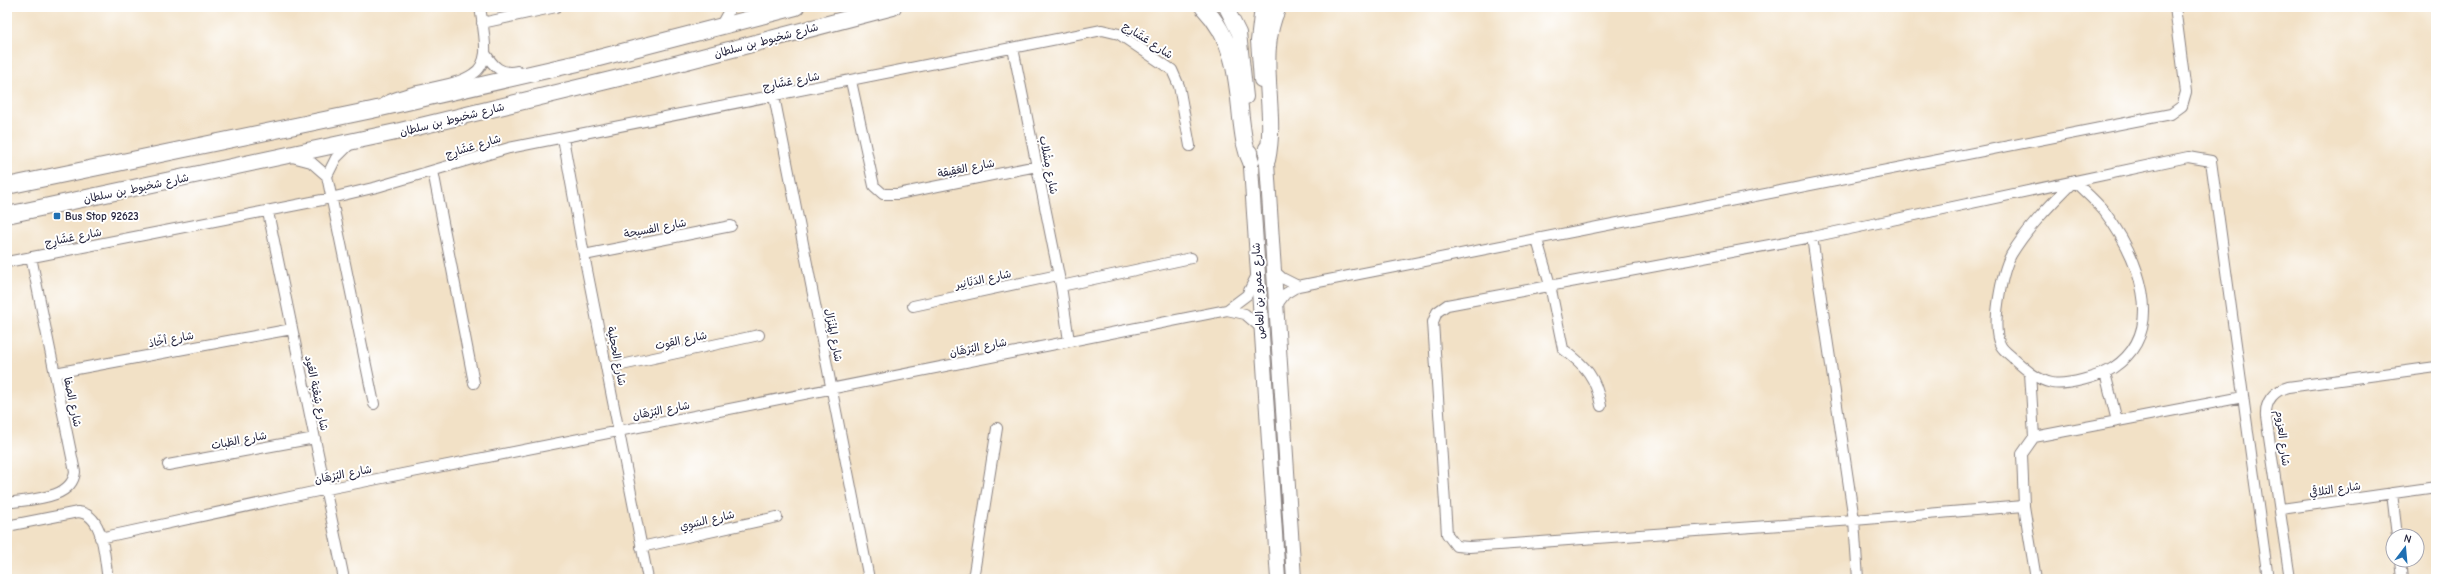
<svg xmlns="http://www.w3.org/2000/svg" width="2443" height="586" font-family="'Comic Neue','Playpen Sans Arabic',sans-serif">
<rect width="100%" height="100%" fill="#fff"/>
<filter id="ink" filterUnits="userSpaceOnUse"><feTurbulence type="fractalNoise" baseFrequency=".025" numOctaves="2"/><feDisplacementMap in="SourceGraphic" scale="8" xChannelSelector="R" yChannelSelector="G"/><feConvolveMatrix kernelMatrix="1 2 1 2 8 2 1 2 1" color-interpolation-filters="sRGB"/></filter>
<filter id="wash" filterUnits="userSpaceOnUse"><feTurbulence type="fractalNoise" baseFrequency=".012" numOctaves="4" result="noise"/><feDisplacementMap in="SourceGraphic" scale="16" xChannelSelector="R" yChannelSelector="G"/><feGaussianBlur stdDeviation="0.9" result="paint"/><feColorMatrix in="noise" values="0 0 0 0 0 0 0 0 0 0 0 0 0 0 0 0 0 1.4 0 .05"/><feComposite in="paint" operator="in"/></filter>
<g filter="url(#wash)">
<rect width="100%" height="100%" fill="#f2e1c6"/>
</g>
<g filter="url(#ink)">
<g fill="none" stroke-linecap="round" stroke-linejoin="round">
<g stroke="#8a8280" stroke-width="12">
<path id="street" d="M482 23 556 7
M721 25 731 7
M1013 48 1061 286 1069 341
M485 53C493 66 501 75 517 71
M851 81 874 186 883 194H898L1037 166
M774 96 869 579
M385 102C411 88 454 88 473 74 480 70 484 61 485 53 486 39 482 21 480 7
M563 138 584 255 648 579
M351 143 336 158 327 176 374 404
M292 157 311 162 327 176
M433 171 474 383
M2074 181C2084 191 2095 200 2104 211 2137 255 2170 330 2113 368 2101 376 2066 386 2052 383 2037 380 2025 369 2014 359 2010 355 2004 351 2001 346 1990 329 2002 272 2011 255 2027 228 2052 203 2074 181Z
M268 212 344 579
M1812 237 1854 520 1858 579
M1537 240 1550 285 1563 349C1586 366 1596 377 1601 406
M584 255 731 226
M7 262 322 200 377 187 509 148 1102 30 1119 34 1172 70 1179 86 1190 146
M1273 270 1282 278 1298 286
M1061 286 1191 258
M913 306 1058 275
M1276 306 1285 294 1298 286 2171 114 2182 106 2186 92 2175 7
M1227 310 1247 295 1257 275
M608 368 759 335
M55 373 292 329
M2030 373 2034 437
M2105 373 2117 421
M168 465 315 438
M2392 493 2397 536
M7 503C29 499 72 500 75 472L31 257
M2024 506 1854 520 1469 547 1456 546 1447 534 1433 322 1437 312 1447 305 1812 237 2188 157 2211 161 2268 579
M2281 509 2436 487
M7 526 78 512C105 514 104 559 108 579
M100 538 327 489 1227 310 1245 314 1260 327
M641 547 777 517
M2400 560 2402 579
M973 579 997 428
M2036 579 2024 506 2022 454 2034 437 2243 397
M2290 579 2266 417C2265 402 2273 391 2288 387L2436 367"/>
</g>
<g stroke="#8a8280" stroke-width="16">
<path id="secondary" d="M1226 7 1239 33 1246 97
M1261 80 1258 41 1262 7
M1266 148 1294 579
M1250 152 1278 579"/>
</g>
<g stroke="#8a8280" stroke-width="18">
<path id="primary" d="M1203 7C1234 39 1237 76 1241 118 1243 133 1244 148 1251 162
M1267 160C1278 109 1255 56 1278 7
M7 186 372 110 587 61 796 7
M7 215 396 132 656 69 893 7"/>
</g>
<use href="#street" stroke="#fff" stroke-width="10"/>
<use href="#secondary" stroke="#fff" stroke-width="14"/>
<use href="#primary" stroke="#fff" stroke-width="16"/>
</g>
</g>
<rect fill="#1f6fb2" stroke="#fff" stroke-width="1.5" x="53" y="212" width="8" height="8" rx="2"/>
<g text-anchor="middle" stroke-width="4" stroke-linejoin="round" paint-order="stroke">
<g font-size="11" fill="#22223b" stroke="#fff">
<text transform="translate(766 40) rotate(-15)" y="4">شارع شخبوط بن سلطان</text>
<text transform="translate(1148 40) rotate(33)" y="4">شارع عَشَارِج</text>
<text transform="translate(791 81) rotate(-11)" y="4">شارع عَشَارِج</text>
<text transform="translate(452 119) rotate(-14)" y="4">شارع شخبوط بن سلطان</text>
<text transform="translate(473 146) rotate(-17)" y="4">شارع عَشَارِج</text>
<text transform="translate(1049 165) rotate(79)" y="4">شارع مِشْلاب</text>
<text transform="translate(966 168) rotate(-11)" y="4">شارع العَقِيقة</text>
<text transform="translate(136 188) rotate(-12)" y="4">شارع شخبوط بن سلطان</text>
<text transform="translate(655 228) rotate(-11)" y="4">شارع الفسيحة</text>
<text transform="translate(73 237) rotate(-11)" y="4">شارع عَشَارِج</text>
<text transform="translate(983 279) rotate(-12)" y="4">شارع الدَنَانِير</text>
<text transform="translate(1258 291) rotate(-93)" y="4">شارع عمرو بن العاص</text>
<text transform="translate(834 335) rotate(79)" y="4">شارع المِنْزَال</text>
<text transform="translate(171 339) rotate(-11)" y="4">شارع أخّاذ</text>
<text transform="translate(681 340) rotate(-12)" y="4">شارع القوت</text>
<text transform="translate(978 347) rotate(-11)" y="4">شارع البُرْهَان</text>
<text transform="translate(617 356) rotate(79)" y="4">شارع الحجلية</text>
<text transform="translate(317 393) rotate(78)" y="4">شارع شِعْبَة العُود</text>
<text transform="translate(73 402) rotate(78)" y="4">شارع الصفا</text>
<text transform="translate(661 410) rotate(-11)" y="4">شارع البُرْهَان</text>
<text transform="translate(2283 438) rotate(83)" y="4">شارع العزوم</text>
<text transform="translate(239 440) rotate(-11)" y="4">شارع الظبات</text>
<text transform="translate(343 474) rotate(-11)" y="4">شارع البُرْهَان</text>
<text transform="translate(2335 489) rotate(-8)" y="4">شارع التلاقي</text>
<text transform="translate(707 520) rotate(-13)" y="4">شارع السَوِي</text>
</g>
<g font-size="11" font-weight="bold" fill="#22223b" stroke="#fff" text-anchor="start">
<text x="65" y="220">Bus Stop 92623</text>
</g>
</g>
<rect width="2443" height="586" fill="none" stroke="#fff" stroke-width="24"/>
<g transform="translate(2405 548) rotate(16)"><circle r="19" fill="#ffffff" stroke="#a7a7b1"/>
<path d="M0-3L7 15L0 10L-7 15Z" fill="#1f6fb2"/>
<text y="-6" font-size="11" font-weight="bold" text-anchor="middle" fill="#22223b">N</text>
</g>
</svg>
